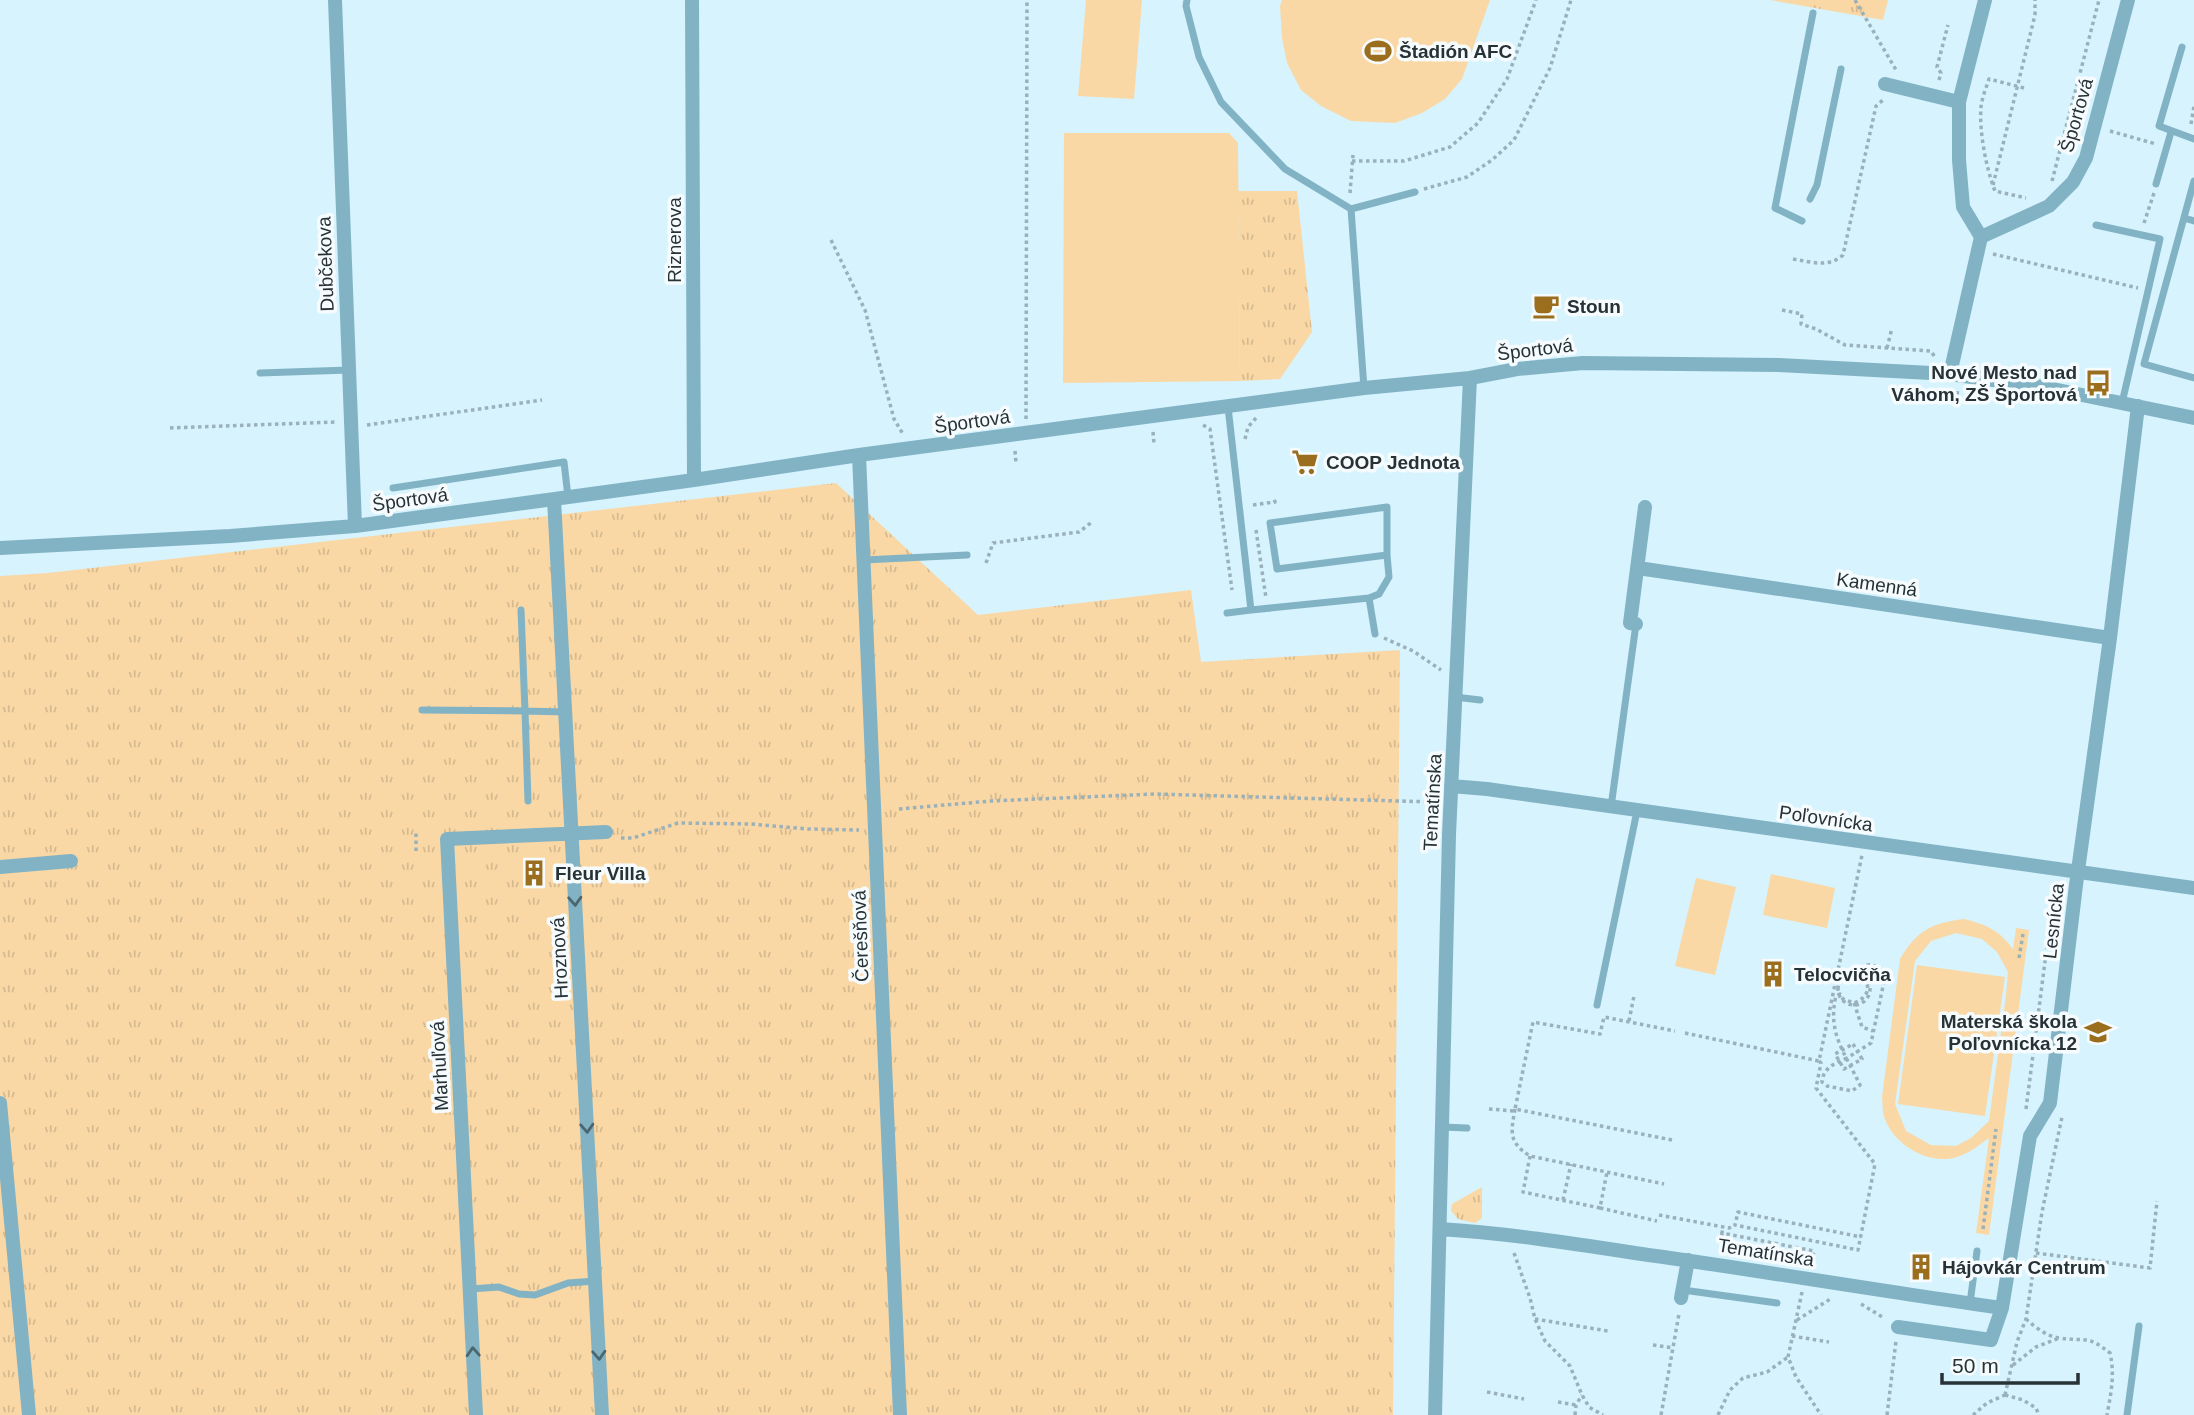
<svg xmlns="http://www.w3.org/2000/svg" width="2194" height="1415" font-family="Arial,sans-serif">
<defs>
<pattern id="grass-tufts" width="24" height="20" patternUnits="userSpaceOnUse" patternTransform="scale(1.75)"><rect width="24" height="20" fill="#fad8a5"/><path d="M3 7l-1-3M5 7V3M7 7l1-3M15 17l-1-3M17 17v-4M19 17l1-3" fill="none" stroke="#d6ba8f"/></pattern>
</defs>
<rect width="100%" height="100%" fill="#d6f3fe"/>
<path fill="url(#grass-tufts)" d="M1770 0H1888L1883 20Z
M1238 191H1297L1312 332 1280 379 1240 381Z
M836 483 978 615 1191 590 1201 662 1400 650 1393 1415H0V576L48 573Z
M1482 1187V1218L1475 1223 1458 1219 1451 1211 1452 1204Z"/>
<path fill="#fad8a5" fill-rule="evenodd" d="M1086 0H1142L1134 99 1078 96Z
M1282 0H1490L1462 79 1445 99 1422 113 1395 123 1351 121 1321 106 1301 90 1287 63 1282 38 1280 6Z
M1064 133H1229L1238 143 1240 381 1063 383Z
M1771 874 1835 888 1827 928 1763 915Z
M1696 878 1736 887 1715 975 1675 966Z
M1964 919C1987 925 1999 930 2013 949L2016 928 2029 930 1989 1235 1976 1233 1989 1138C1979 1145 1970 1153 1957 1157 1930 1166 1894 1145 1885 1119 1882 1113 1883 1104 1882 1097L1900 959C1917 930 1932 923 1964 919ZM1956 933 1982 939 1997 952 2008 972 2006 995 1989 1121 1971 1138 1956 1146 1931 1145 1906 1131 1895 1104 1915 961 1931 941Z
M1917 965 2005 977 1985 1116 1898 1104Z"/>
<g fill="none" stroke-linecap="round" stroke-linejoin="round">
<path stroke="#9ab1ba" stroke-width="3.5" stroke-dasharray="3.5 3.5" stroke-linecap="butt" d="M1855 0 1896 70
M1939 80 1941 73 1937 67 1948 25
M2024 88 1989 79C1986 88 1982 98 1981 107 1979 131 1986 168 1995 191L2026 198
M2191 124 2194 106
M2110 131 2156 144
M1352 161H1404L1450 147 1478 123 1507 79 1536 0
M2052 181 2099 0
M1993 185 2035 15V0
M1424 189 1467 177 1492 160 1514 140 1550 68 1571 0
M1350 193 1353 155
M2144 223 2154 193
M831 240 865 310 894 419 903 434
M1993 254 2138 288
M1793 259C1811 262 1829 268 1843 255L1876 106 1883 100
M1782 310 1802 314 1801 324 1816 329 1845 345 1931 351 1936 359
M1887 348 1892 328
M1935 391 1959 393
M1026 419 1027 0
M367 425 542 400
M1203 425 1210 429 1232 590
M170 428 335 422
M1153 432 1154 444
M1245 439 1248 427 1256 418
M1015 451 1016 463
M1253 505 1275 502 1274 498
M1256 530 1266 598
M986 563 993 543 1079 532 1092 522
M1384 638 1413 651 1441 670
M899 809 991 801 1155 794 1434 802
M621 838H633L678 823 751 824 808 829 859 830
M416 851V830
M2019 958 2023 934
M1838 989a16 16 0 1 1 32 0a16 16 0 1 1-32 0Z
M1854 1003 1862 1027 1873 1031
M1629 1021 1634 996
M1685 1033 1819 1061 1862 855
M1853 1044 1862 1059 1844 1069 1835 1054Z
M1847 1058C1835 1063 1823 1068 1822 1082L1827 1086 1852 1091 1860 1085C1845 1053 1827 1033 1836 996L1840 994 1843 999 1854 1003C1870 997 1874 981 1855 976 1861 960 1880 962 1885 977L1871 1043 1847 1058
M1819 1061 1821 1063 1816 1088 1875 1164 1858 1250 1735 1225 1738 1212 1861 1237
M1489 1109 1514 1111
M1515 1109C1511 1132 1508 1142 1530 1156L1664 1184
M2026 1109 2055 884
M1672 1140 1515 1109 1533 1022 1600 1034 1604 1017 1675 1031
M1530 1156 1523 1192 1600 1208 1607 1172
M1563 1200 1571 1164
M1600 1208 1657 1221
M1659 1215 1729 1228 1735 1225
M1983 1229 1996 1129
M1722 1233 1721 1241 1812 1260 1814 1251 1722 1233 1723 1227
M1514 1253 1530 1298 1535 1319 1545 1341 1570 1366 1582 1395 1589 1407 1603 1415
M2036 1253 2150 1268 2157 1201
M1802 1292 1788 1357 1796 1377 1821 1415
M1861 1304 1884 1318
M1535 1319 1608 1331
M2026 1319C2035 1327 2046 1336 2059 1338 2086 1342 2086 1334 2110 1353 2115 1375 2111 1393 2107 1415
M1797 1320 1832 1298
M1792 1336 1829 1342
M1653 1345 1673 1348
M2013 1365 2036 1347 2057 1339
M1487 1392 1524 1399
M2005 1395 2017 1342 2026 1319 2042 1212 2062 1117
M2005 1395 2023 1400 2036 1408 2039 1415
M1558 1402 1576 1405
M1575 1415 1576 1405 1582 1395
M1661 1415 1679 1314
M1718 1415 1730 1390 1743 1378 1767 1372 1788 1357
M1887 1415 1896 1341
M1973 1415 1987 1403 2005 1395"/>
<path stroke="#82b3c5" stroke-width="7" d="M1187 0 1186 6 1199 57 1221 102 1285 169 1351 209
M2182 47 2159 126 2194 139
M2194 181 2144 364 2194 378
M2156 184 2171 132
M1810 199 1817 185 1841 69
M2184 218 2194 221
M1802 221 1775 208 1813 13
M2096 225 2160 239 2122 403
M260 373 349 370
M1364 388 1351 209 1415 192
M1228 407 1251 610 1369 598 1379 594 1389 577 1387 555 1277 569 1270 523 1387 507V555
M393 488 564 462 568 497
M864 560 967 555
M1369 598 1375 634
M521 610 525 711 565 712
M1227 613 1251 610
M1455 697 1480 700
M422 710 525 711 528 801
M1611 807 1636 624
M1597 1005 1637 811
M1442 1127 1467 1128
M470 1289 499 1287 519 1294 535 1295 568 1283 595 1281
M1683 1290 1777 1303
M1970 1303 1977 1251
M2127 1415 2139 1326"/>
<path stroke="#82b3c5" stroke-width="14" d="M335 0 355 526
M692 0 694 480
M1885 84 1959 102
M1981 237 1963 207 1959 160V102L1985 0
M1950 374 1981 237 2049 206 2073 182 2086 158 2128 0
M859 455 900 1415
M554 499 602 1415
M0 548 230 536 355 526 694 480 859 455 1364 388 1470 378 1517 369 1583 363 1779 365 1950 374 2043 387 2194 418
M1638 568 2110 638
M1636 624 1630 623 1645 507
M1451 786 1487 789 2194 888
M0 867 71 861
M0 1103 29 1415
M1440 1229C1505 1233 1570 1243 1635 1253 1757 1270 1879 1291 2002 1308
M1681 1298 1688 1260
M1898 1327 1991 1340 2002 1308 2030 1136 2050 1103 2076 885 2110 638 2138 406
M476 1415 447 839 606 832
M1435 1415 1449 835 1470 378"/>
</g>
<defs><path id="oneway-chevron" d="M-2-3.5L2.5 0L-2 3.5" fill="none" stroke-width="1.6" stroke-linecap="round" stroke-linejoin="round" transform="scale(1.75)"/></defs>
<g stroke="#4b666f">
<use href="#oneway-chevron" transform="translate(575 901) rotate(87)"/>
<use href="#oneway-chevron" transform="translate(587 1128) rotate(87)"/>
<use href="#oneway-chevron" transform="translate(473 1352) rotate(-93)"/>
<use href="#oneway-chevron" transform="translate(599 1355) rotate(87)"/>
</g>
<defs>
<g id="stadium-bare" transform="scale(2.1)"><path d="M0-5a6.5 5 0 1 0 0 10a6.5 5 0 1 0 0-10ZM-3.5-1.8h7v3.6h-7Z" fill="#9a6e1d" stroke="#f6fcfe" stroke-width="2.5" paint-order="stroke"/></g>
<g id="cafe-bare" transform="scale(2.1)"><path d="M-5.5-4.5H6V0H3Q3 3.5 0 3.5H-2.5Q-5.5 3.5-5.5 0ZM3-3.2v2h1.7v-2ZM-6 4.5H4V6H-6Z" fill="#9a6e1d" stroke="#f6fcfe" stroke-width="2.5" paint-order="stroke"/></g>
<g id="bus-bare" transform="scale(2.1)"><path d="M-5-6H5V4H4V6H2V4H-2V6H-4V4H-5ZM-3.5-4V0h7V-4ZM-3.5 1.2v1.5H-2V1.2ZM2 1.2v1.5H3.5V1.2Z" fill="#9a6e1d" stroke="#f6fcfe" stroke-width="2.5" paint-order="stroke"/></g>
<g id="supermarket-bare" transform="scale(2.1)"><path d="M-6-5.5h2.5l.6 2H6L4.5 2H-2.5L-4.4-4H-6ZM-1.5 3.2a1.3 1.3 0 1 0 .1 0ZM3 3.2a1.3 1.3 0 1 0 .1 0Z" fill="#9a6e1d" stroke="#f6fcfe" stroke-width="2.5" paint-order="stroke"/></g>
<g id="building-bare" transform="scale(2.1)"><path d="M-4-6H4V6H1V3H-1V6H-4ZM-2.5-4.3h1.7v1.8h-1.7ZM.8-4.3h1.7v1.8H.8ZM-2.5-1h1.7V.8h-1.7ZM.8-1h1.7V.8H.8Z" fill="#9a6e1d" stroke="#f6fcfe" stroke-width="2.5" paint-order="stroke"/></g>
<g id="school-bare" transform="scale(2.1)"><path d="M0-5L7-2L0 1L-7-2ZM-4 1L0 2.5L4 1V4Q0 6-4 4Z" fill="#9a6e1d" stroke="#f6fcfe" stroke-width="2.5" paint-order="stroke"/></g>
</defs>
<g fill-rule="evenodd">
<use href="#stadium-bare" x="1378" y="51"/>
<use href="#cafe-bare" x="1546" y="306"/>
<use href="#bus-bare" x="2098" y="383"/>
<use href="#supermarket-bare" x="1305" y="462"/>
<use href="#building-bare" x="534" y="873"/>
<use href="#building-bare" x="1773" y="974"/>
<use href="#school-bare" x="2098" y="1032"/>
<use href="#building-bare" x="1921" y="1267"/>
</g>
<g text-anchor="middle" stroke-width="7" stroke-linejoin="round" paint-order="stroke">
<g font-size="19" font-weight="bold" fill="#273236" stroke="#f6fcfe" text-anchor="start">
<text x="1399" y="58">Štadión AFC</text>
<text x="1567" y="313">Stoun</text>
<text x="2077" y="379" text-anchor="end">Nové Mesto nad<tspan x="2077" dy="22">Váhom, ZŠ Športová</tspan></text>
<text x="1326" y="469">COOP Jednota</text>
<text x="555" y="880">Fleur Villa</text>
<text x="1794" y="981">Telocvičňa</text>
<text x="2077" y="1028" text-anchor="end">Materská škola<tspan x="2077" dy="22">Poľovnícka 12</tspan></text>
<text x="1942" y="1274">Hájovkár Centrum</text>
</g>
<g font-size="19" fill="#273236" stroke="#f6fcfe">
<text transform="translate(2076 115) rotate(-74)" y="7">Športová</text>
<text transform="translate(674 240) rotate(-90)" y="7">Riznerova</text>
<text transform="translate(325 264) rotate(-92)" y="7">Dubčekova</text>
<text transform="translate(1535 349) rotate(-7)" y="7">Športová</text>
<text transform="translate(972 421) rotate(-8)" y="7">Športová</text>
<text transform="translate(410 499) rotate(-8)" y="7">Športová</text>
<text transform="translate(1877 584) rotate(8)" y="7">Kamenná</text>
<text transform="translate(1432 802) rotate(-87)" y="7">Tematínska</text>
<text transform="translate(1826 818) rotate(8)" y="7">Poľovnícka</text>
<text transform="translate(2053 921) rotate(-84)" y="7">Lesnícka</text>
<text transform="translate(860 936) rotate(-92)" y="7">Čerešňová</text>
<text transform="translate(559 958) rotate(-93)" y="7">Hroznová</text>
<text transform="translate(439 1066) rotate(-93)" y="7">Marhuľová</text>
<text transform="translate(1766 1252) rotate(9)" y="7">Tematínska</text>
</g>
</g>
<path d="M1942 1373v10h136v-10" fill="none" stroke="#273236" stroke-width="3.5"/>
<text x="1952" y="1373" font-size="21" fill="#273236" stroke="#f6fcfe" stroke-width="5" paint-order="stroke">50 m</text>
</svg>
